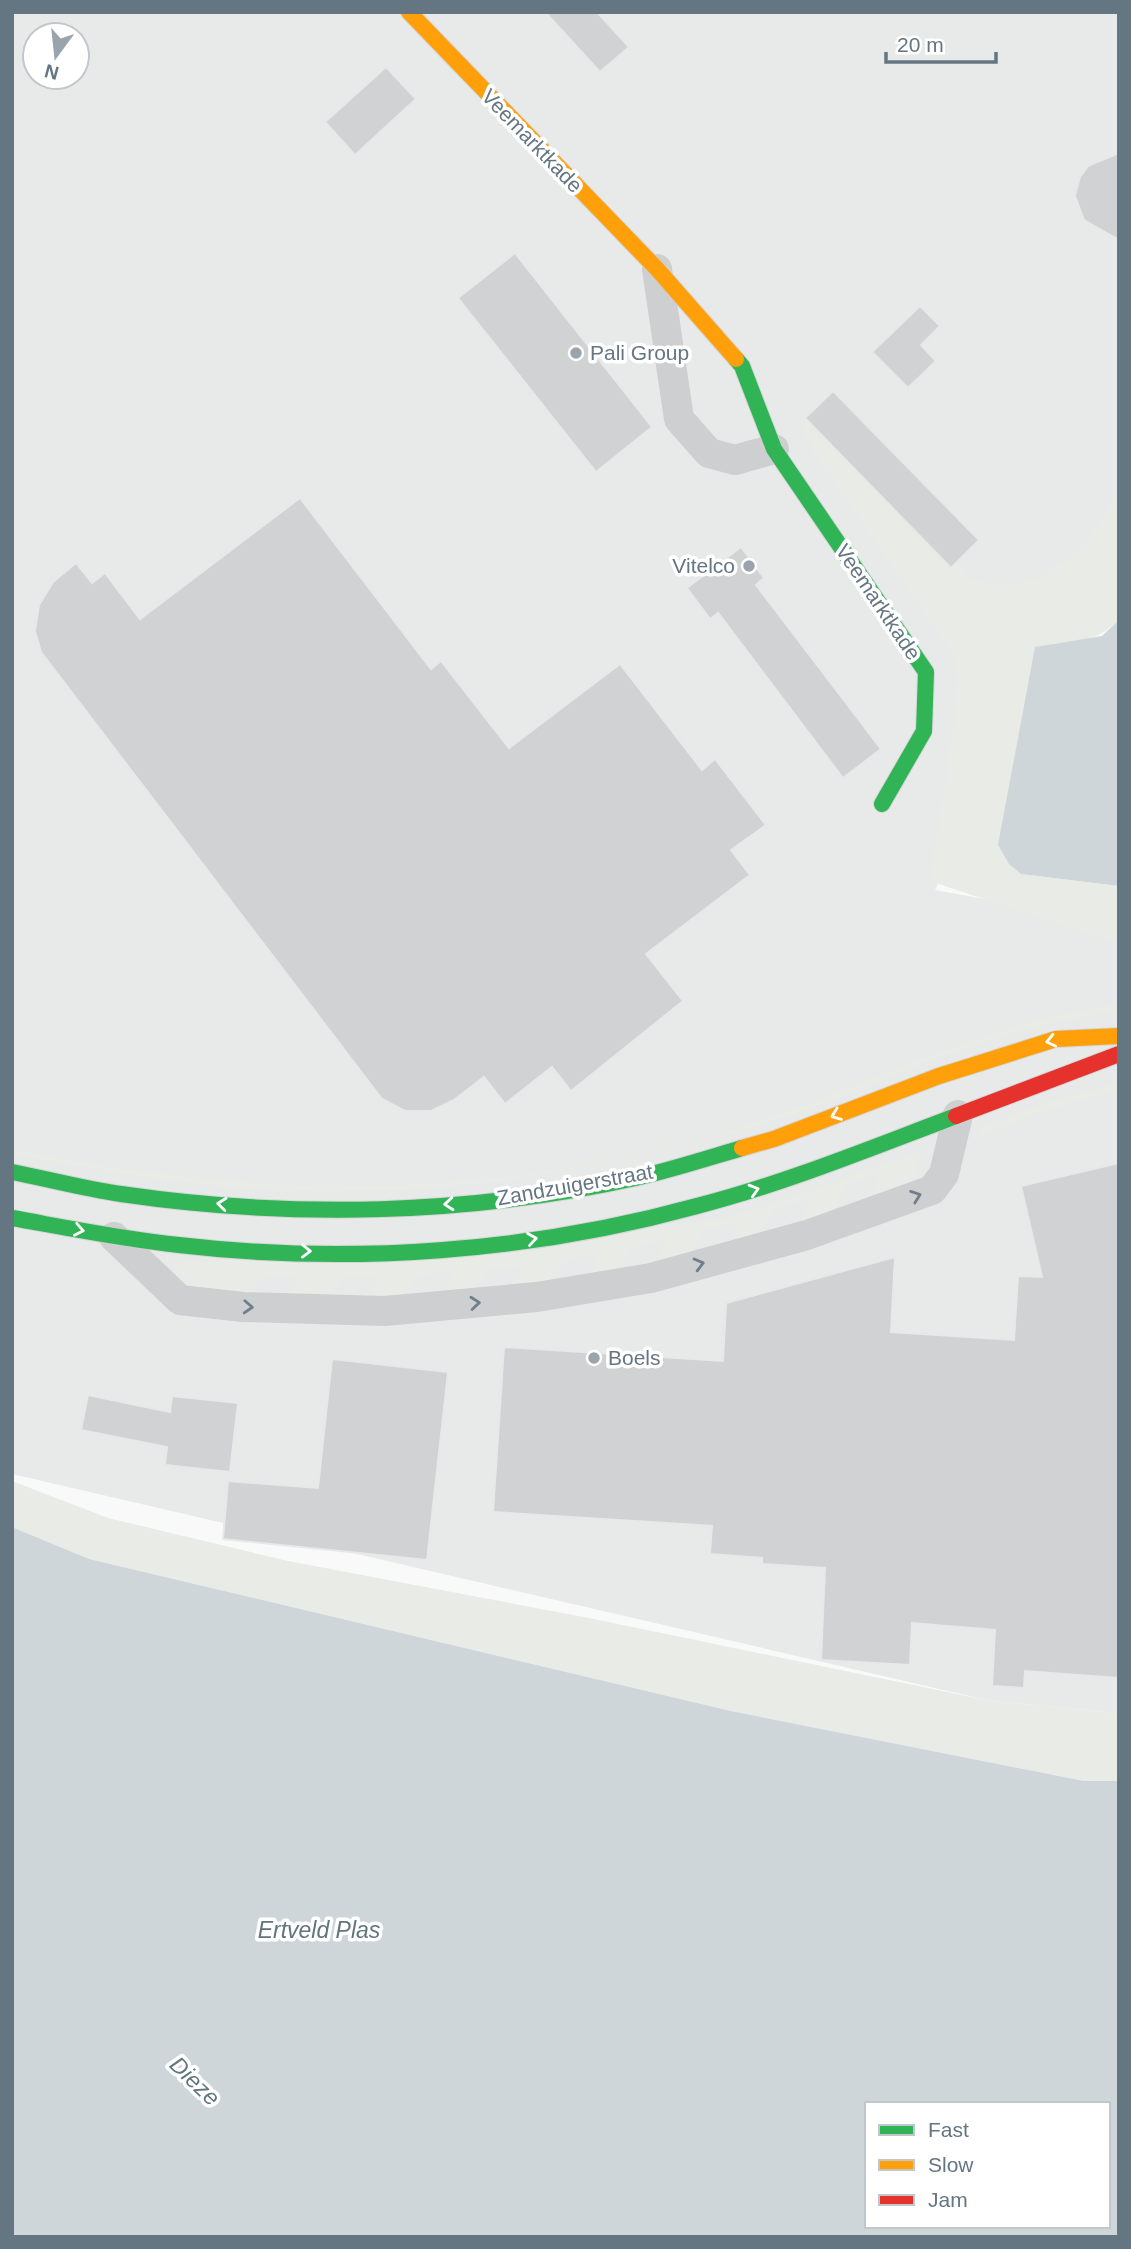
<svg xmlns="http://www.w3.org/2000/svg" width="1131" height="2249" font-family="Helvetica,sans-serif">
<rect width="100%" height="100%" fill="#f9f9f9"/>
<path fill="#e8e9e9" fill-rule="evenodd" d="M12 12H1119V509L935 890 1119 923V1713L991 1701 12 1474ZM35 35H77V77H35Z"/>
<path fill="#e8ebe6" d="M803 410 968 576C1008 600 1060 573 1087 539 1100 524 1109 505 1119 488V620C1093 644 1076 642 1042 644L1021 874 1119 886V944L930 881 956 709 958 674 951 651 815 454 804 433Z
M1119 1003V1009C1059 1021 1000 1035 943 1056 884 1078 827 1106 767 1123 609 1170 448 1198 283 1191 192 1187 102 1171 12 1154V1149C262 1200 518 1203 762 1120 839 1094 913 1059 991 1034 1033 1020 1076 1011 1119 1003Z
M1119 1082V1089L1039 1113 979 1137 978 1131 982 1126 1039 1105Z
M916 1152 921 1155 911 1185 872 1197 879 1177 875 1173 846 1185 832 1216 801 1222 809 1204 805 1200 775 1210 759 1240 730 1244 738 1227 735 1222 705 1230 688 1260 656 1264 664 1245 662 1240 631 1248 613 1276H588L598 1259 596 1255 565 1260 544 1287H512L522 1271 521 1266 489 1270 468 1296 440 1293 452 1278 450 1273 419 1275 396 1301 365 1296 377 1282 374 1277 345 1278 320 1302 286 1295 299 1282 298 1277 267 1276 242 1299 198 1294 173 1266V1263L718 1220 806 1193Z
M12 1481 108 1518 288 1561 589 1618 991 1701 1119 1713V1781H1084L731 1711 89 1559 12 1527Z"/>
<path fill="#ced6d9" fill-rule="evenodd" d="M1119 620V886L1021 874 1009 864 998 845 1035 647 1102 636Z
M12 1527 89 1559 731 1711 1084 1781H1119V2237H12ZM867 2104H1108V2226H867Z"/>
<path fill="#d0d2d3" stroke="#e8e8e8" stroke-width="2" d="M545 12H597L629 47 600 72Z
M386 67 416 99 355 155 325 122Z
M1119 153V240L1084 220 1075 196 1080 177 1088 166Z
M515 253 652 427 596 472 458 298Z
M920 306 940 326 921 345 936 361 908 388 872 352Z
M833 391 979 540 951 568 805 418Z
M300 498 431 669 441 661 509 748 620 664 702 770 715 759 766 825 731 850 750 875 646 954 683 1001 571 1091 552 1067 505 1104 484 1077 454 1100 431 1111H405L382 1099 41 652 35 631 39 605 53 582 76 563 92 583 105 573 140 619Z
M741 547 764 578 756 585 881 749 843 778 718 613 710 619 687 588Z
M1119 1163V1678L1025 1671 1024 1688 992 1686 995 1630 912 1623 910 1665 821 1660 825 1568 762 1564V1558L710 1554 712 1526 493 1512 504 1347 723 1361 726 1303 895 1257 891 1332 1014 1340 1018 1276 1042 1277 1021 1186Z
M332 1359 448 1372 427 1560 223 1539 228 1481 318 1488Z
M88 1395 170 1412 172 1396 238 1403 230 1472 165 1465 167 1447 81 1430Z"/>
<g fill="none" stroke-linecap="round" stroke-linejoin="round">
<g stroke="#d5d6d7" stroke-width="18">
<path id="fast" d="M736 359 742 366 774 449 926 672 924 731 882 804
M12 1172C48 1179 85 1189 121 1194 292 1219 471 1215 640 1177 674 1169 708 1158 742 1148
M12 1218C68 1228 122 1239 179 1245 351 1265 530 1252 697 1206 786 1183 871 1148 956 1116"/>
</g>
<g stroke="#d5d6d7" stroke-width="18">
<path id="slow" d="M409 12 657 269 736 359
M742 1148 774 1139 939 1076 1056 1039 1119 1036"/>
</g>
<g stroke="#d5d6d7" stroke-width="18">
<path id="jam" d="M956 1116 1119 1054"/>
</g>
<path stroke="#cecfd0" stroke-width="30" d="M657 269 679 419 709 453 735 460 774 449
M114 1237 180 1300 243 1307 385 1311 537 1297 651 1278 807 1235 932 1190 944 1174 958 1115"/>
<use href="#fast" stroke="#30b455" stroke-width="16"/>
<use href="#slow" stroke="#ff9f0a" stroke-width="16"/>
<use href="#jam" stroke="#e5322d" stroke-width="16"/>
</g>
<defs><path id="oneway-chevron" d="M-2-3.5L2.5 0L-2 3.5" fill="none" stroke-width="1.6" stroke-linecap="round" stroke-linejoin="round" transform="scale(1.75)"/></defs>
<g stroke="#fff">
<use href="#oneway-chevron" transform="translate(1051 1041) rotate(167)"/>
<use href="#oneway-chevron" transform="translate(836 1115) rotate(159)"/>
<use href="#oneway-chevron" transform="translate(754 1190) rotate(-16)"/>
<use href="#oneway-chevron" transform="translate(222 1204) rotate(-174)"/>
<use href="#oneway-chevron" transform="translate(449 1204) rotate(175)"/>
<use href="#oneway-chevron" transform="translate(79 1230) rotate(11)"/>
<use href="#oneway-chevron" transform="translate(532 1239) rotate(-9)"/>
<use href="#oneway-chevron" transform="translate(306 1251) rotate(1)"/>
</g>
<g stroke="#707f8b">
<use href="#oneway-chevron" transform="translate(916 1196) rotate(-20)"/>
<use href="#oneway-chevron" transform="translate(699 1264) rotate(-15)"/>
<use href="#oneway-chevron" transform="translate(475 1303) rotate(-5)"/>
<use href="#oneway-chevron" transform="translate(248 1307) rotate(3)"/>
</g>
<g fill="#99a4ac" stroke="#fff" stroke-width="2.5">
<circle cx="576" cy="353" r="7"/>
<circle cx="749" cy="566" r="7"/>
<circle cx="594" cy="1358" r="7"/>
</g>
<g text-anchor="middle" stroke-width="7" stroke-linejoin="round" paint-order="stroke">
<g font-size="21" fill="#657683" stroke="#fff">
<text transform="translate(532 141) rotate(46)" y="7">Veemarktkade</text>
<text transform="translate(878 602) rotate(56)" y="7">Veemarktkade</text>
<text transform="translate(575 1185) rotate(-10)" y="7">Zandzuigerstraat</text>
</g>
<g font-size="21" fill="#657683" stroke="#fff" text-anchor="start">
<text x="590" y="360">Pali Group</text>
<text x="735" y="573" text-anchor="end">Vitelco</text>
<text x="608" y="1365">Boels</text>
</g>
<g font-size="23" font-style="italic" fill="#60757c" stroke="#fff">
<text x="319" y="1938">Ertveld Plas</text>
<text transform="translate(195 2081) rotate(44)" y="8">Dieze</text>
</g>
</g>
<rect width="1131" height="2249" fill="none" stroke="#657683" stroke-width="28"/>
<rect x="865" y="2102" width="245" height="126" fill="#ffffff" stroke="#c1c8cd" stroke-width="2"/>
<rect x="879" y="2125" width="35" height="10" fill="#30b455" stroke="#c1c8cd" stroke-width="2"/>
<text x="928" y="2137" font-size="21" fill="#657683">Fast</text>
<rect x="879" y="2160" width="35" height="10" fill="#ff9f0a" stroke="#c1c8cd" stroke-width="2"/>
<text x="928" y="2172" font-size="21" fill="#657683">Slow</text>
<rect x="879" y="2195" width="35" height="10" fill="#e5322d" stroke="#c1c8cd" stroke-width="2"/>
<text x="928" y="2207" font-size="21" fill="#657683">Jam</text>
<g transform="translate(56 56) rotate(195)"><circle r="33" fill="#ffffff" stroke="#c1c8cd" stroke-width="2"/>
<path d="M0-5L12 26L0 18L-12 26Z" fill="#99a4ac"/>
<text y="-10" font-size="19" font-weight="bold" text-anchor="middle" fill="#657683">N</text>
</g>
<path d="M886 52v10h110v-10" fill="none" stroke="#657683" stroke-width="3.5"/>
<text x="897" y="52" font-size="21" fill="#657683" stroke="#ffffff" stroke-width="5" paint-order="stroke">20 m</text>
</svg>
